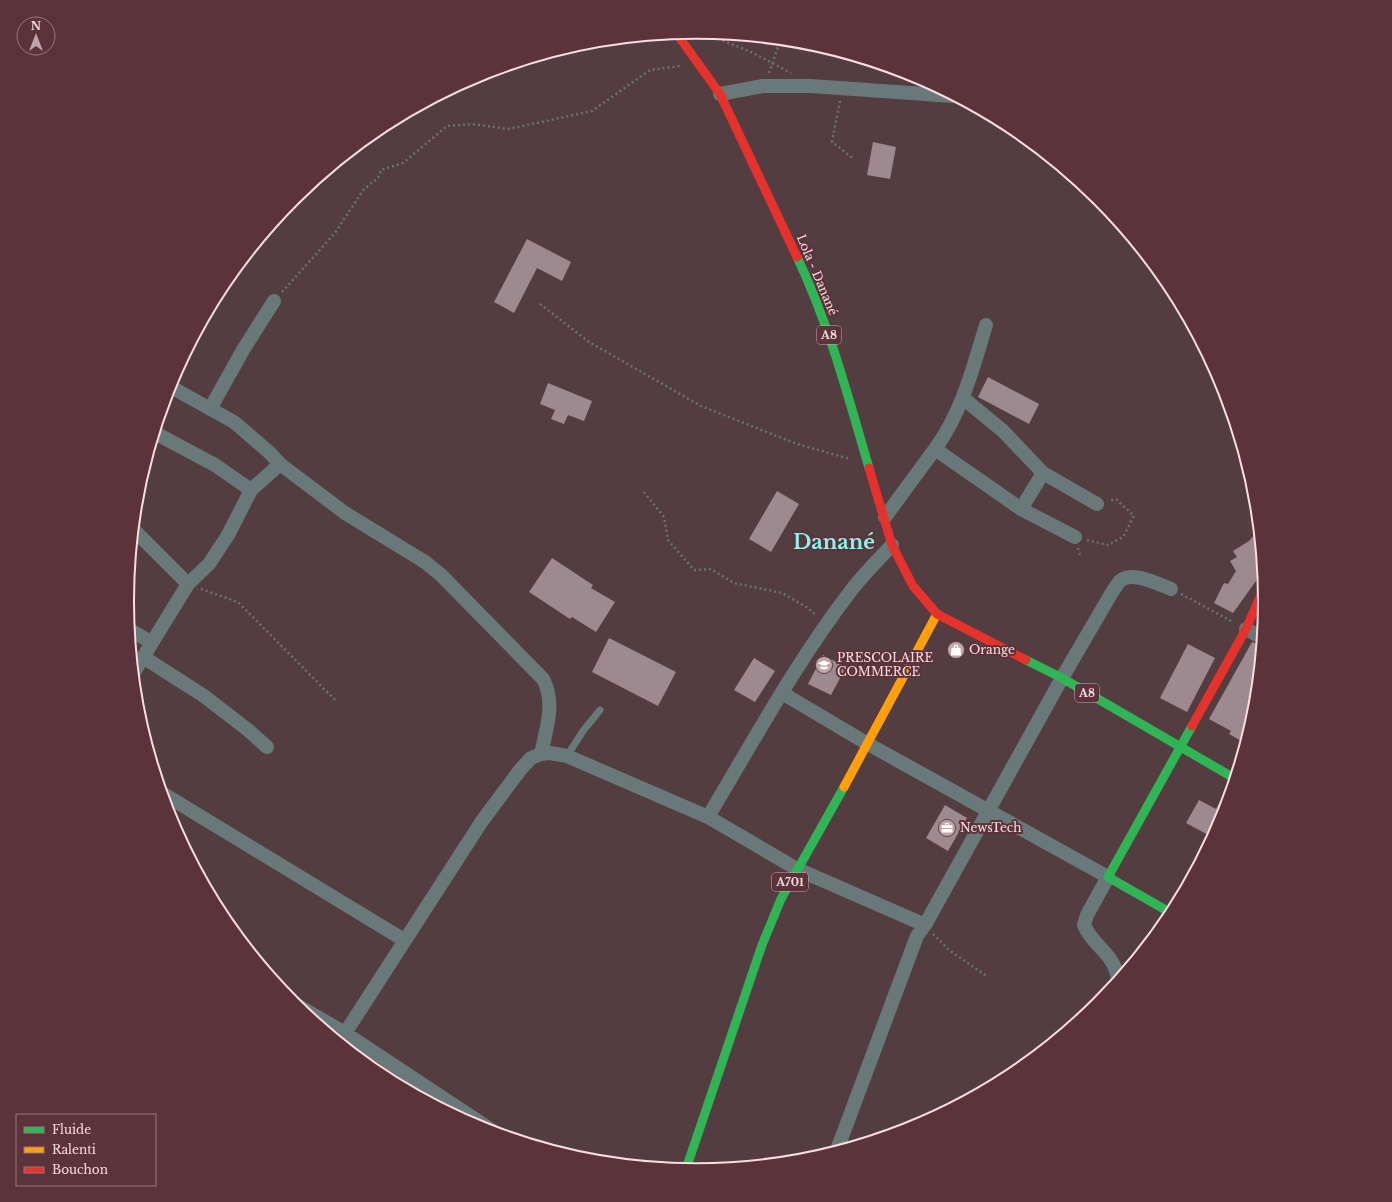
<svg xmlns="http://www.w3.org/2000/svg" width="1392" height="1202" font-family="'Libre Baskerville',serif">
<rect width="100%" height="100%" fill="#533d41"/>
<path fill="#9d8a90" d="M873 142 896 147 890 179 867 175Z
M527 239 571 262 562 281 537 268 514 313 494 302Z
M988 377 1039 404 1029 424 978 397Z
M548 383 592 401 584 421 568 415 564 424 551 419 555 410 540 404Z
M777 491 799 504 771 552 749 539Z
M1258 531 1261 567 1256 581 1233 613 1214 603 1224 583 1228 584 1236 571 1230 561 1237 557 1233 551 1249 541Z
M552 558 593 585 591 588 615 602 596 632 572 617 570 619 529 592Z
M609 638 676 672 658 706 592 672Z
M1252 642 1261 645 1254 712 1245 743 1229 734 1231 731 1209 719Z
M1188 644 1215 658 1187 712 1160 698Z
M823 655 846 667 831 695 808 684Z
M754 658 775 671 755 702 734 690Z
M1226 792 1229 793 1222 819 1212 837 1186 823 1199 800 1216 809Z
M945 805 967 818 948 851 926 838Z"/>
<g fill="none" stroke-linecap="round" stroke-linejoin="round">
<path stroke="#6b7272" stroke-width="2.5" stroke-dasharray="2 3" stroke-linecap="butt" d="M704 33 751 52 791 73
M769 73 778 47 783 41
M840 101 832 142 854 159
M282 292 335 233 364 189 378 178 381 170 403 163 447 126 472 124 509 129 592 111 650 70 680 66
M540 304 589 342 701 406 797 444 850 459
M644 492 664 517 668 540 694 570 711 569 734 583 782 593 805 606 817 616
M1087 540 1108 545 1123 537 1134 516 1116 499 1108 501
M1078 548 1080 555
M201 589 238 602 337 702
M1181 594 1233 622
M933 934 949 950 988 977"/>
<path stroke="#697878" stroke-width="7" d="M567 756 583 731 600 710"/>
<path stroke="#697878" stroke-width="14" d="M720 94 763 86H811L953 96
M169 386 234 422 270 453 280 464
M963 398 1003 431 1043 473
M210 409 243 350 274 301
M155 433 215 465 251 490
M935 449C962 412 973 368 986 325
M1021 509 1043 473 1097 504
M885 517 935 449 1021 509 1075 537
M134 530 188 584
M1246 629 1261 637
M130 630 151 642
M143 657 204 696 248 730 267 747
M134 672 188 584 209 564 228 535 251 490 280 464 345 513 425 562 441 575 543 679C556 703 546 729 541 754
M782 693 868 744 1108 877 1087 915 1084 925C1093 947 1115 953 1118 980
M162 793 404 940
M708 817 797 869 925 925
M295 1004 345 1033 493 1131
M340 1041 482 821 520 770 531 758 541 754 550 753 567 756 708 817C754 740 798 659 853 588 865 573 879 559 892 545
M837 1150 917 936 925 925 1062 678 1111 594C1114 590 1117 584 1120 581 1131 570 1159 584 1171 589"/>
<path stroke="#30b455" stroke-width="9" d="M797 257C829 324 848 396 869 468
M1026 660 1062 678 1234 778
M1171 913 1108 877 1192 726
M686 1169 762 945 781 899 844 787"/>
<path stroke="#ff9f0a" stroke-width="9" d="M844 787 937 614"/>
<path stroke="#e5322d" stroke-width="9" d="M677 34 720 94 797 257
M869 468 892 545 913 586 937 614 1026 660
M1192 726 1246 629 1264 588"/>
</g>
<defs>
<g id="shop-disc" transform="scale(0.9)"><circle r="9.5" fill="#bfa5a9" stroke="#5d333b"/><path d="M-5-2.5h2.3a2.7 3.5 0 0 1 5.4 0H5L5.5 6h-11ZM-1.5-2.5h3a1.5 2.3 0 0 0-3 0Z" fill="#fff"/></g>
<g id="school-disc" transform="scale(0.9)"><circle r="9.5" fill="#bfa5a9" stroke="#5d333b"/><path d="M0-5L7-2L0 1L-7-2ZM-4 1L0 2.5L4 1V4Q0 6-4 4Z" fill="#fff"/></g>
<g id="office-disc" transform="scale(0.9)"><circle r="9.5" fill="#bfa5a9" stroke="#5d333b"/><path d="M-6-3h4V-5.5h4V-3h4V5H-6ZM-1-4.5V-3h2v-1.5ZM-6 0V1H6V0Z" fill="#fff"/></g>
</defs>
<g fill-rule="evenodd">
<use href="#shop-disc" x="956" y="650"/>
<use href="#school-disc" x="824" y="665"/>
<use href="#office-disc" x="947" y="828"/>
</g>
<g text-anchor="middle" stroke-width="4" stroke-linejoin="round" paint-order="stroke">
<g fill="#5d333b" stroke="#caaaaf" stroke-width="1">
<rect x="817" y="326" width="24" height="18" rx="3"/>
<rect x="1075" y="684" width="24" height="18" rx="3"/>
<rect x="772" y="873" width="36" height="18" rx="3"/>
</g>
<g font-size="11" font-weight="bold" fill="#f9dde1">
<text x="829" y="339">A8</text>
<text x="1087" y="697">A8</text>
<text x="790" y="886">A701</text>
</g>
<g font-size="12" fill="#f9dde1" stroke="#5d333b">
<text transform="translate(817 275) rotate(67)" y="4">Lola - Danané</text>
</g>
<g font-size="12" fill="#f9dde1" stroke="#5d333b" text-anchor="start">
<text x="969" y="654">Orange</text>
<text x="837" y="662">PRESCOLAIRE<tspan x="837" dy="14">COMMERCE</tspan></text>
<text x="960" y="832">NewsTech</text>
</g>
<g font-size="20" font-weight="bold" fill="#8cf6ec" stroke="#5d333b">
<text x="834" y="549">Danané</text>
</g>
</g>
<path d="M0 0H1392V1202H0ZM134 601a562 562 0 1 1 1124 0a562 562 0 1 1-1124 0Z" fill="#5d333b" fill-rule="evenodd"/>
<path fill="none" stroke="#f9dde1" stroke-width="2" d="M134 601a562 562 0 1 1 1124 0a562 562 0 1 1-1124 0Z"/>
<rect x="16" y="1114" width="140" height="72" fill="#5d333b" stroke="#9b777d"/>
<rect x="24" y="1127" width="20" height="6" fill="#30b455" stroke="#9b777d"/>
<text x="52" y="1134" font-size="12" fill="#f9dde1">Fluide</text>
<rect x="24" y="1147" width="20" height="6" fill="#ff9f0a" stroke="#9b777d"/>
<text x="52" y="1154" font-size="12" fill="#f9dde1">Ralenti</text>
<rect x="24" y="1167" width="20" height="6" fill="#e5322d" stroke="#9b777d"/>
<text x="52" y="1174" font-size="12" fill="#f9dde1">Bouchon</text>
<g transform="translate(36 36)"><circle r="19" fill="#5d333b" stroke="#9b777d"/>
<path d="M0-3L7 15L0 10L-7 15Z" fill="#bfa5a9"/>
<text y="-6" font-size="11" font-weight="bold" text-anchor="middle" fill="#f9dde1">N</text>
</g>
</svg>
